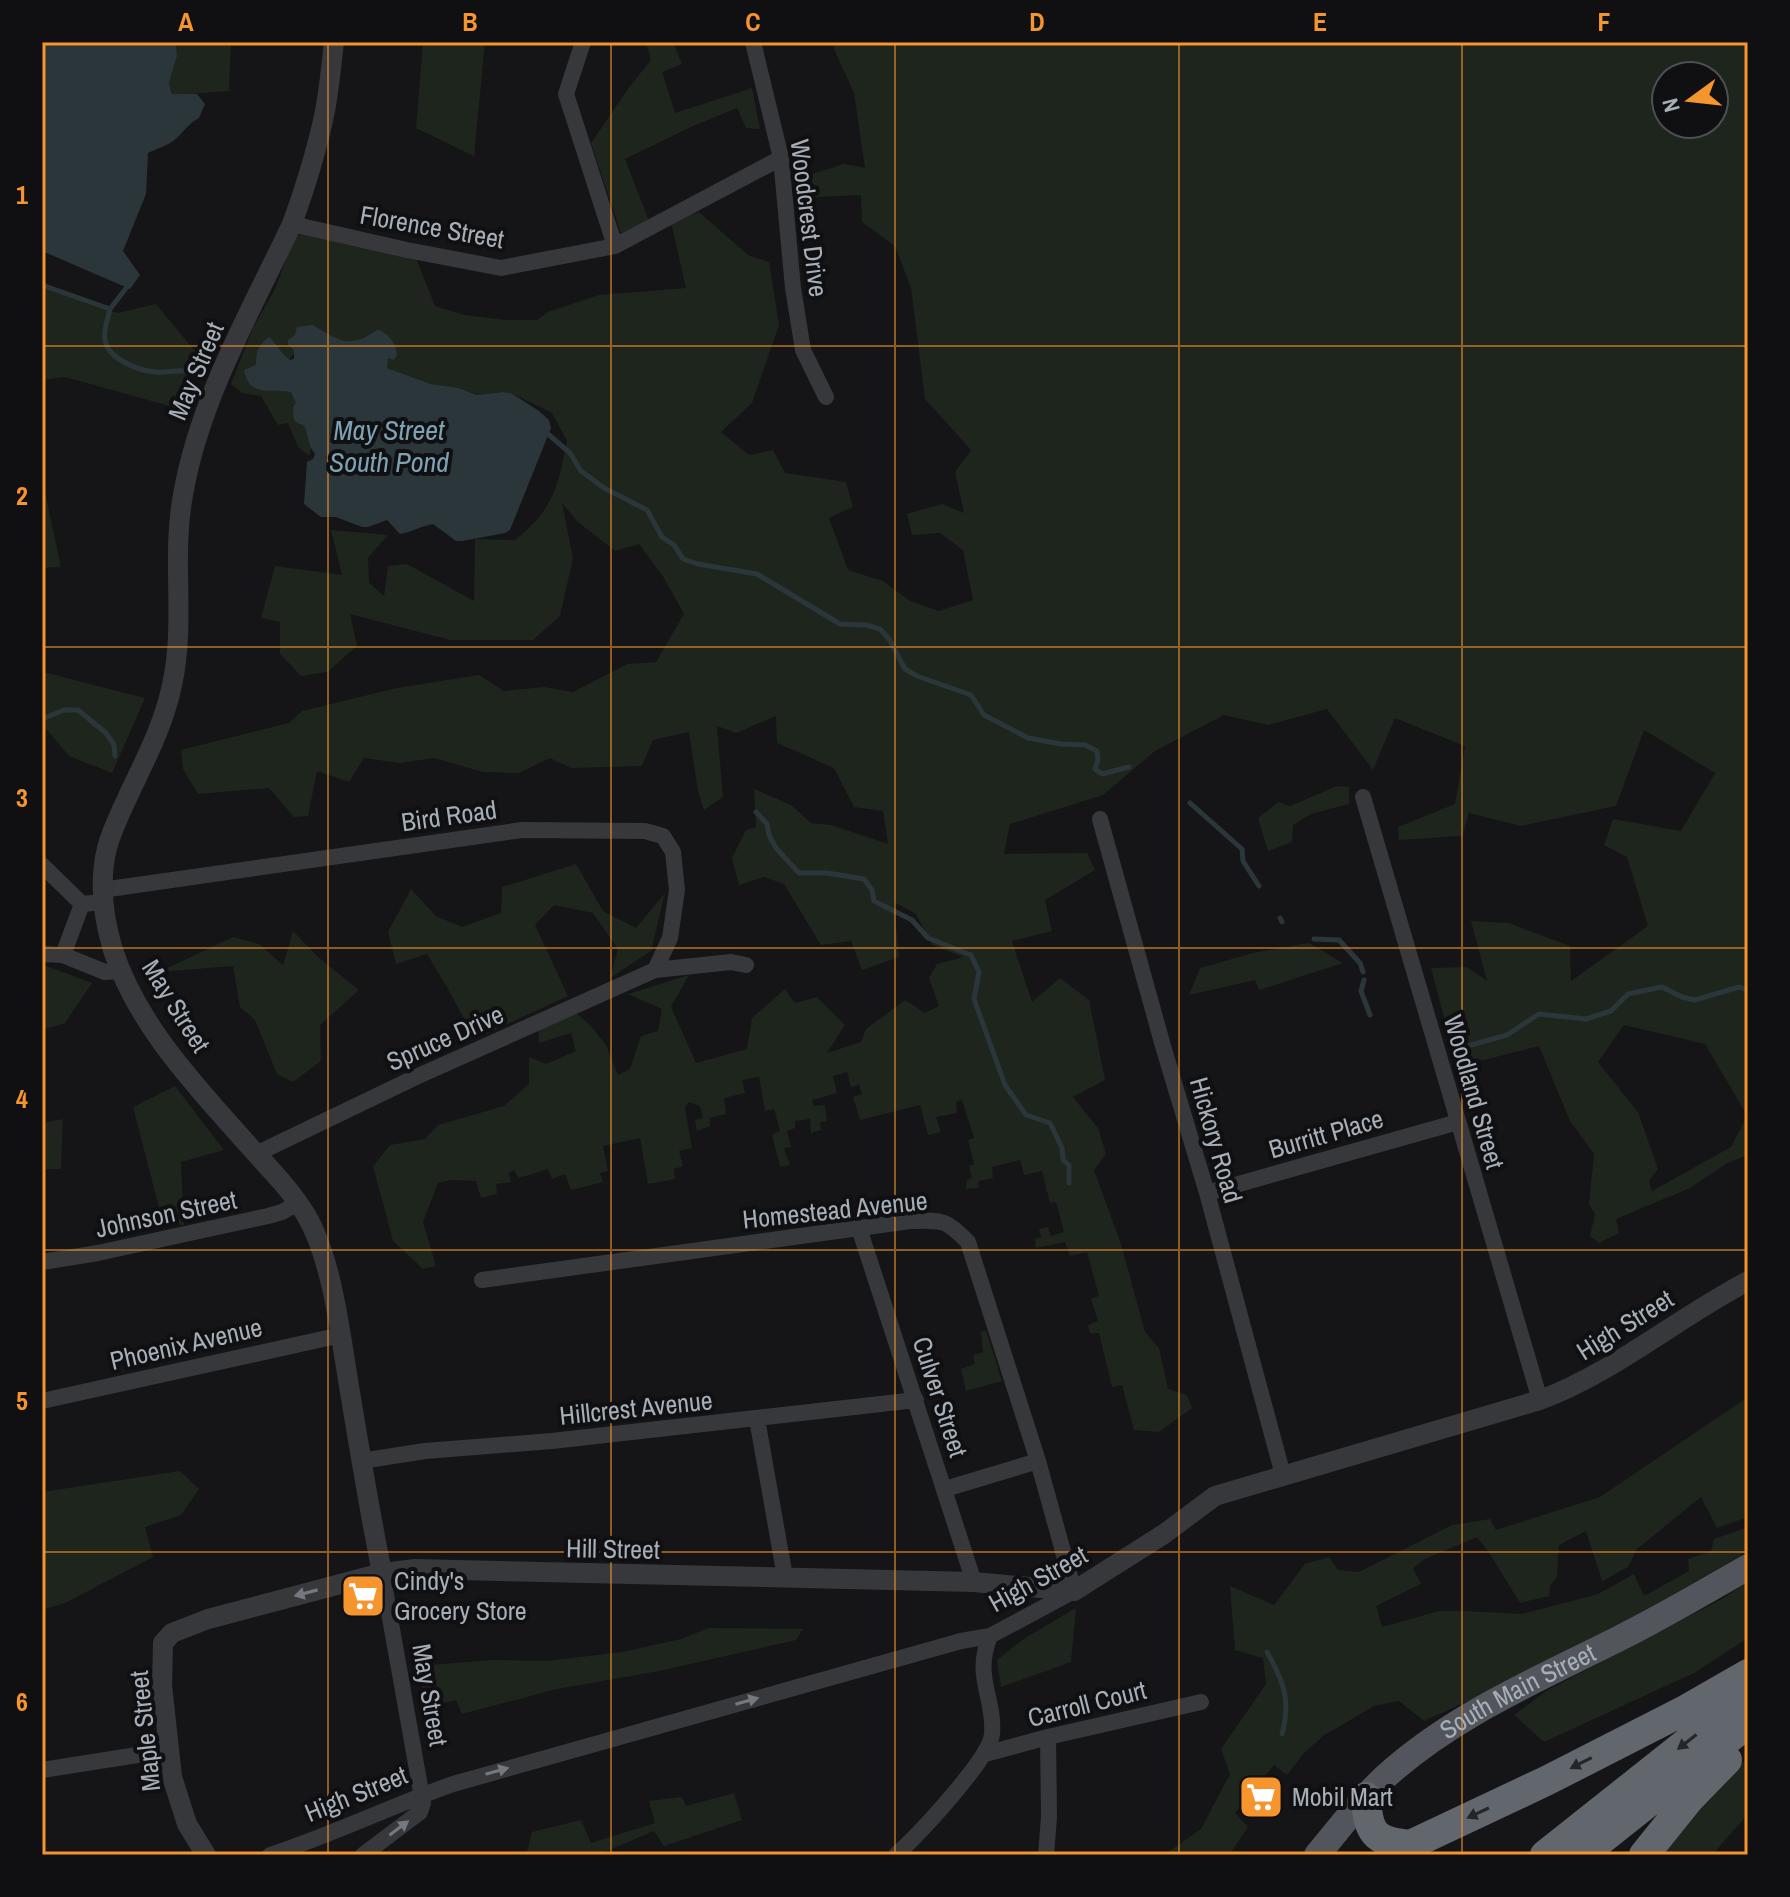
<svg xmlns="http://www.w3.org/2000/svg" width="1790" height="1897" font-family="'Archivo Narrow',sans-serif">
<rect width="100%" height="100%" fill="#151517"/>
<path fill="#1d251d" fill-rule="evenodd" d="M176 42H231L229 91 173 95 169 83 177 56Z
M423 42H485L474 156 416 128Z
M646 42H673L682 64 662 72 675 113 752 88 760 129 746 128 737 108 693 126 625 159 649 221 621 234 591 143 630 86 651 60Z
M841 42H1748V1117L1705 1044 1624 1025 1598 1062 1638 1112 1658 1169 1649 1181 1652 1191 1731 1147 1745 1120 1748 1123V1155L1727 1163 1690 1188 1616 1219 1619 1233 1599 1243 1590 1236 1595 1214 1589 1204 1594 1154 1570 1121 1539 1046 1484 1060 1455 1059 1431 968 1467 967 1487 981 1471 921 1509 923 1570 946 1571 981 1648 926 1627 857 1604 845 1613 819 1681 831 1715 773 1644 730 1616 806 1521 826 1469 813 1462 836 1399 840 1398 827 1455 804 1465 746 1395 718 1373 770 1327 709 1268 725 1224 715 1155 751 1103 795 1010 824 1004 854 1087 853 1095 870 1045 900 1052 931 1012 941 1032 1002 1060 978 1089 1000 1105 1080 1073 1097 1098 1128 1106 1154 1094 1170 1121 1244 1145 1332 1159 1348 1168 1389 1187 1395 1192 1408 1159 1432 1134 1430 1122 1385 1112 1387 1099 1333H1090L1088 1325 1098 1321 1091 1299 1099 1296 1087 1252 1070 1256 1065 1242 1036 1248 1035 1239 1041 1237 1039 1229 1048 1227 1051 1236 1064 1232 1056 1202 1050 1203 1042 1171 1024 1175 1020 1160 992 1167 993 1178 978 1181 979 1188 966 1189 967 1180 972 1178 969 1166 974 1164 968 1140 974 1138 962 1100 956 1102 957 1113 936 1117 941 1132 928 1135 920 1105 860 1120 853 1097 862 1094 859 1085 851 1087 847 1072 833 1076 837 1093 812 1100 814 1106 825 1105 827 1121 820 1122 821 1130 811 1133 810 1119 795 1121V1128L787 1131 791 1147 784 1148 790 1165 780 1167 772 1135 780 1131 774 1109 765 1111 759 1077 742 1080 745 1093 724 1098 726 1114 710 1118V1126L697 1131 695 1120 703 1118 700 1106 689 1102 685 1108 692 1148 679 1151 683 1166 674 1169 675 1179 648 1184 640 1138 603 1146 608 1171 600 1173 603 1182 571 1190 565 1174 552 1179 548 1169 519 1178 514 1170 509 1173 511 1182 496 1184 497 1194 481 1198 476 1181 451 1180 438 1183 423 1222 436 1266 423 1269 393 1241 373 1166 390 1145 425 1139 438 1125 504 1106 529 1084V1057L546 1064 576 1051 571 1033 539 1043 538 1026 574 1011 591 1026 606 1045 618 1075 630 1069 641 1036 658 1031 662 1009 628 994 689 975 671 1007 696 1063 747 1049 752 1018 785 989 795 1003 817 997 845 1025 827 1053 861 1042 866 1029 905 1000 925 1013 939 1006 929 978 937 964 963 957 932 945 916 914 894 902 899 957 862 970 851 941 821 945 784 884 764 877 739 885 732 858 746 830 756 827 754 789 791 805 811 823 831 825 888 844 883 811 854 807 834 768 777 743 776 716 736 733 717 726 723 797 704 810 698 791 689 732 653 740 642 766 571 768 550 758 519 773 483 772 434 758 400 763 364 758 349 782 317 771 308 816 294 817 269 788 198 794 183 769 181 750 289 723 302 711 397 688 479 675 504 691 544 687 573 692 627 664 656 662 684 614 664 578 639 544 615 551 578 522 562 503 573 558 560 616 533 640H450L350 614 357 646 327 672 301 676 280 654V622L261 618 275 566 342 575 331 530 388 535 368 558 369 583 384 596 388 566 407 564 474 601 475 539 515 540C553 510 558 487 567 441L552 413 511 393 503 392 476 395 459 388 431 384 387 368 378 329 353 343 337 339 313 325 308 339 282 367 303 381 313 443 309 456 298 447 288 423 278 425 261 396 242 393 231 384 253 328 275 289 295 236 327 227 416 258 435 306 465 315 506 320H537L548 312 599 295 686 288 671 222 699 212 748 255 769 262 779 325 752 403 721 432 749 455 773 450 785 473 846 482 853 507 829 518 848 570 883 581 910 601 939 611 973 600 963 550 940 533 912 535 907 514 942 504 964 513 955 472 971 450 925 399 911 288 895 246 862 222 861 195 799 198 798 178 844 164 865 168 854 93 833 47ZM1666 76H1714V124H1666Z
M42 286 117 313 156 304 200 357 177 408 65 377 42 380Z
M42 478 61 567 42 568Z
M42 664 43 672 145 698 112 773 69 756 42 724Z
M1337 786 1349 787V804L1311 814 1293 825 1292 842 1268 851 1258 818 1278 802 1290 806Z
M576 864 603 911 636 928 665 893 651 951 610 978 618 949 593 913 554 905 535 925 568 996 475 1039 448 989 427 954 396 964 388 932 411 889 436 916 462 927 501 913 502 887Z
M293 931 318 957 359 990 320 1025 321 1061 293 1082 277 1074 255 1020 240 1007 233 966 159 972 233 937 259 944 283 965Z
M1309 943 1343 963 1259 990 1255 980 1189 995 1200 968 1253 953Z
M46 966 92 983 65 1023 42 1030V967Z
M175 1086 224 1150 181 1162 184 1225 163 1223 133 1107Z
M63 1119 61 1169H42V1123Z
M986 1330 1002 1381 966 1391 961 1369 975 1364 973 1355 983 1352 981 1332Z
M1748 1397V1517L1717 1528 1701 1497 1637 1549 1628 1567 1602 1581 1586 1531 1559 1545 1557 1577 1550 1586 1549 1596 1520 1603 1490 1554 1477 1537 1425 1559 1413 1568 1421 1584 1376 1606 1382 1627 1439 1611H1465L1522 1614 1598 1594 1634 1574 1644 1596 1689 1571 1688 1559 1711 1551 1714 1539 1748 1527V1551C1643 1613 1535 1672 1424 1721L1399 1701 1374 1706 1323 1736 1304 1753 1287 1775 1274 1765 1235 1813 1248 1827 1229 1855H1167L1168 1852 1201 1829 1230 1774 1221 1749 1266 1684 1263 1658 1235 1650 1230 1586 1274 1605 1305 1564 1329 1557 1338 1570 1359 1572 1452 1525 1490 1519 1496 1530 1600 1497Z
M180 1471 199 1489 181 1515 145 1527 153 1557 65 1603 42 1610V1492Z
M1748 1582V1638L1694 1673 1544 1742 1514 1715 1546 1691 1720 1600Z
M1076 1608 1071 1662 1001 1687 997 1660 1025 1638Z
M709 1628 803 1629 796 1640 659 1671 557 1689 462 1714 456 1700 425 1707 419 1666 491 1660 547 1661 622 1652 681 1639Z
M1748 1758V1814L1712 1855H1660L1724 1779Z
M734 1793 742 1820 664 1846 654 1831 604 1852 605 1855H526L532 1832 581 1820 591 1843 655 1823 649 1801 682 1797 686 1806Z"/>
<path fill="#2b363b" d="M42 42H176L177 56 169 83 172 94H197L205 104 199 118C187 124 184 133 173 141 166 146 156 149 148 153L146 194 123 251 140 275 130 289 42 251Z
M313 325C341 341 348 350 378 329 389 335 396 342 397 355L394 360 388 358 387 368 431 384 459 388 476 395 503 392 511 393 539 411 549 420 551 428 510 530 505 533 462 541H456L433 524C421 526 412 532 400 534L387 520 368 527H362L336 517H321L304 504 307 462 313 459 315 454C307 444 309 436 304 425 291 422 294 418 293 407L296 403 291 392C269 389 249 397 244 370L256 365C256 352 258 345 269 337 277 344 281 354 290 360L294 359V350L288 345V340L295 335 297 327Z"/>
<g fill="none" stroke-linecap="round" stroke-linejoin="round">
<path stroke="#2b363b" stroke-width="5" d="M42 285 110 309 127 287 125 283
M110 309C108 319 103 330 105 340 108 359 139 371 156 372 167 373 176 370 187 371
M548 434 570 453 581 471 604 488 647 510 662 537 674 545 683 559 698 564 757 574 840 624 866 625 880 629 889 639 905 669 917 676 971 695 984 715 1028 738 1061 744 1085 745 1097 751 1098 760 1095 769 1102 774 1129 767
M42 719 64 710H78L106 733 114 745 115 756
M1190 803 1242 849 1243 861 1259 886
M756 812 767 824 769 835 776 848 799 873H827L864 879 872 890 874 901 912 920 928 938 971 955 979 972 974 999 1005 1085 1026 1115 1050 1123 1062 1148 1063 1160 1069 1165V1183
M1280 918 1282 922
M1314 939 1339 940 1360 963 1363 972
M1364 980 1361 991 1370 1015
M1453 1050 1507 1035 1539 1014 1586 1019 1611 1011 1628 994 1662 987 1682 997 1695 1000 1739 987 1748 990
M1267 1652C1284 1682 1291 1700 1282 1734"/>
<path stroke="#36383c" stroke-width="16" d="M583 42 566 94 615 246
M753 42 781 158 793 288 803 350 826 397
M292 224 407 250 501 268 615 246 781 158
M1363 797 1540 1400
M1100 819 1163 1046 1207 1193 1283 1475
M42 865 82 904 103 902
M102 890 522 830 645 831 663 836 673 852 677 890 670 938 655 970
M42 954 63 955 105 972 121 971
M63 955 82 904
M256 1154 416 1077 655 970 731 962 746 965
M1207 1193 1458 1122
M859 1228 974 1582
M42 1262 98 1253 268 1216 282 1212 298 1203
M42 1401 341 1335
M757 1419 785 1577
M361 1461 425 1451 552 1441 916 1400
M945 1489 1038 1461
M985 1754 1048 1737 1201 1702
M42 1770 169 1750
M270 1855C332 1835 391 1806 453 1784L961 1641 990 1636 1074 1591 1038 1461 968 1242C945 1219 943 1220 910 1221L482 1280
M363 1855 420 1812 423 1803 382 1573
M896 1855C917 1836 990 1759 992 1734 995 1696 973 1678 990 1636
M1046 1855 1049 1817 1048 1737"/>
<path stroke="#36383c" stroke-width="20" d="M334 42C331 67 329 92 324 116 316 153 305 188 292 224 251 311 199 400 183 495 171 558 186 623 172 685 164 724 146 758 129 794 121 812 112 829 107 848 99 881 103 917 113 950 138 1027 198 1088 250 1147 270 1169 291 1190 306 1215 333 1260 341 1340 350 1392 360 1453 370 1513 382 1573
M206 1855 187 1824 172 1777 162 1685 163 1643 172 1633 208 1619 382 1573 415 1569 974 1582 1074 1591 1164 1534 1215 1496 1540 1400C1615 1372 1677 1318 1748 1281"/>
<path stroke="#52555b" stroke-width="26" id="s1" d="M1317 1855C1339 1829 1360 1800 1385 1777 1453 1715 1539 1679 1620 1638 1664 1616 1706 1591 1748 1567"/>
<path stroke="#62666d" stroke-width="30" d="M1366 1797C1368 1833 1374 1842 1411 1845
M1389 1855 1546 1781 1687 1709 1748 1674
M1545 1855 1748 1694
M1582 1855 1748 1723
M1644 1855 1689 1799 1727 1760"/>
</g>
<defs><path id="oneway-solid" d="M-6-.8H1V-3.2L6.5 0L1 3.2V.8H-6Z" transform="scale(2)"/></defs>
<g fill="#747980">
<use href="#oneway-solid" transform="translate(306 1593) rotate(165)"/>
<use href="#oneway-solid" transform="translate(747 1701) rotate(-16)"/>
<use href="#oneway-solid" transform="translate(497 1771) rotate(-16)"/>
<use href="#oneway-solid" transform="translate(399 1828) rotate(-37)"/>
</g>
<g fill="#242629">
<use href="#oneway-solid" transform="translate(1687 1742) rotate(142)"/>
<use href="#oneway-solid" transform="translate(1581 1763) rotate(153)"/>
<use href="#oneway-solid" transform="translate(1478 1813) rotate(155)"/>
</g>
<path fill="none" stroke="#f6952e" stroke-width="2" stroke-opacity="0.55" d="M328 42V1855M611 42V1855M895 42V1855M1179 42V1855M1462 42V1855M42 346H1748M42 647H1748M42 948H1748M42 1250H1748M42 1552H1748"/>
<defs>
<g id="supermarket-square" transform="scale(2.3)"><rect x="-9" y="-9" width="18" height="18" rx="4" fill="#f6952e" stroke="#101012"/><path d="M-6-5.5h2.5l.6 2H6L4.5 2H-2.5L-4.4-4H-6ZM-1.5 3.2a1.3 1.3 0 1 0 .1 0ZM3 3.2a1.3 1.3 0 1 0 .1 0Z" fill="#fff"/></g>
</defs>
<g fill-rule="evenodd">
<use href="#supermarket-square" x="363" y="1596"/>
<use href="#supermarket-square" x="1261" y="1797"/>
</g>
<g text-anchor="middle" stroke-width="8" stroke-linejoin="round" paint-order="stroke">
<g font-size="26" fill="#a6aeb7" stroke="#101012">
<text transform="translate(809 218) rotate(83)" y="9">Woodcrest Drive</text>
<text transform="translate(432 227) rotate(10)" y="9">Florence Street</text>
<text transform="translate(196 371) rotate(-67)" y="9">May Street</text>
<text transform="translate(449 816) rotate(-8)" y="9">Bird Road</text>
<text transform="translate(176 1006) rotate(58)" y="9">May Street</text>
<text transform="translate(445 1038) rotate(-24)" y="9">Spruce Drive</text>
<text transform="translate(1474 1092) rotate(74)" y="9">Woodland Street</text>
<text transform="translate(1326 1134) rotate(-16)" y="9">Burritt Place</text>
<text transform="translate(1216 1140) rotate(74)" y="9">Hickory Road</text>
<text transform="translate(835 1210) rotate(-6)" y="9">Homestead Avenue</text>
<text transform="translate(166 1214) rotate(-12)" y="9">Johnson Street</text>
<text transform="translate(1625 1325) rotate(-32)" y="9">High Street</text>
<text transform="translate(186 1344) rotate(-13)" y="9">Phoenix Avenue</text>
<text transform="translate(940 1397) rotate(72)" y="9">Culver Street</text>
<text transform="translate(636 1408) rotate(-6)" y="9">Hillcrest Avenue</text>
<text transform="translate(613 1549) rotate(1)" y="9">Hill Street</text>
<text transform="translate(1038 1579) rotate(-29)" y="9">High Street</text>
<text dy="9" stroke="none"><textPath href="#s1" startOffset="262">South Main Street</textPath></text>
<text transform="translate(430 1695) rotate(80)" y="9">May Street</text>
<text transform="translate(1087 1704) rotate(-14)" y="9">Carroll Court</text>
<text transform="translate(145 1731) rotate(-96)" y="9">Maple Street</text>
<text transform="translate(356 1794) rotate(-22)" y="9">High Street</text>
</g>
<g font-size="26" fill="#a6aeb7" stroke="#101012" text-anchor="start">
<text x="394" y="1590">Cindy's<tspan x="394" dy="30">Grocery Store</tspan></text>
<text x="1292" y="1806">Mobil Mart</text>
</g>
<g font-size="28" font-style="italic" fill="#7ca2b3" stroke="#101012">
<text x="389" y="440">May Street<tspan x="389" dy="32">South Pond</tspan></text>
</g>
</g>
<rect width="1790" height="1897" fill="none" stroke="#101012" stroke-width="88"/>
<g transform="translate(1690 100) rotate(255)"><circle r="38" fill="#101012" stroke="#4c4f54" stroke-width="2"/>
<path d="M0-6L14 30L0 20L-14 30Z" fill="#f6952e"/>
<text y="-12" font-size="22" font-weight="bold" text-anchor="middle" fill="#a6aeb7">N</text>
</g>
<rect x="44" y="44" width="1702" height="1809" fill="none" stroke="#f6952e" stroke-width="3"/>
<g font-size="26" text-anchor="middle" font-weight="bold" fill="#f6952e">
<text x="186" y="31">A</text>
<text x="470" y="31">B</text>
<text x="753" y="31">C</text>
<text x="1037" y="31">D</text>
<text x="1320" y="31">E</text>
<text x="1604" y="31">F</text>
<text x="22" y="204">1</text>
<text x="22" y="505">2</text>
<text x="22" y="807">3</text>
<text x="22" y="1108">4</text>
<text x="22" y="1410">5</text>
<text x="22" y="1711">6</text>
</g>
</svg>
